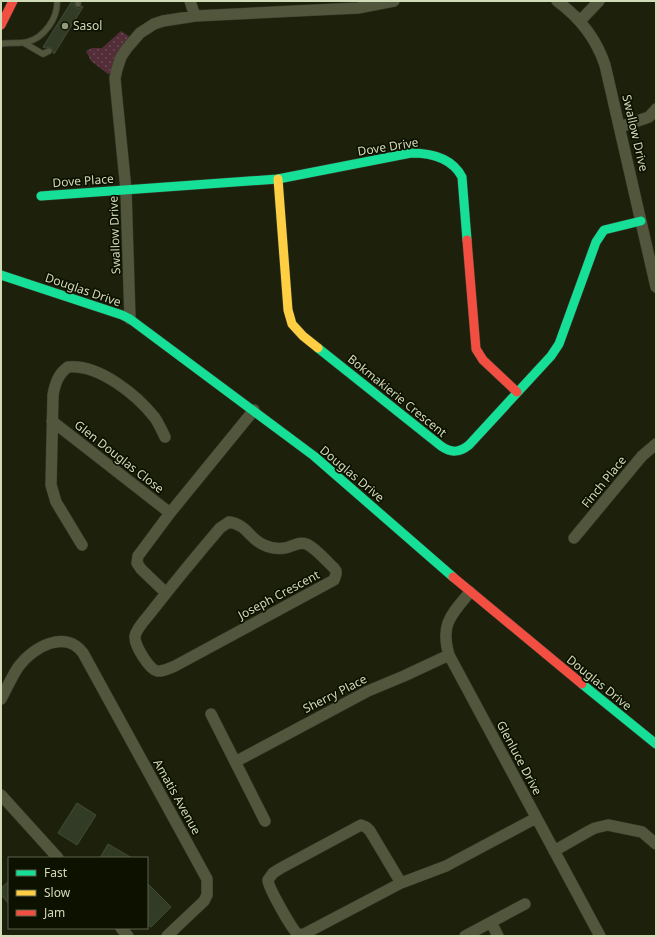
<svg xmlns="http://www.w3.org/2000/svg" width="657" height="937" font-family="'Noto Sans',sans-serif">
<defs>
<pattern id="grass-dots" width="8" height="8" patternUnits="userSpaceOnUse"><rect width="8" height="8" fill="#532e38"/><path d="M2 2h.1M6 6h.1" fill="none" stroke="#6b4c53" stroke-width="1.8" stroke-linecap="round"/></pattern>
</defs>
<rect width="100%" height="100%" fill="#1d210c"/>
<path fill="url(#grass-dots)" d="M121 31 130 37 112 74H108L91 61 86 51 92 48H102Z"/>
<path fill="#313b25" stroke="#414b36" d="M72 1H74V6L76 8H80L82 6 83 7 54 54 51 47 45 48 43 47Z
M77 803 96 815 77 845 58 833Z
M108 844 132 858H100Z
M9 881V904L1 895V888Z
M147 883 171 907 151 927 147 924Z"/>
<g fill="none" stroke-linecap="round" stroke-linejoin="round">
<g stroke="#393d2c" stroke-width="7">
<path id="lane" d="M78 4V1
M24 43 43 54 49 51
M1 44C9 42 18 44 27 42 44 38 58 18 57 1"/>
</g>
<g stroke="#393d2c" stroke-width="12">
<path id="street" d="M190 1 195 16
M557 1C579 17 596 38 605 65L656 287
M580 21 599 1
M620 127 649 117 656 109
M130 319 126 190 116 90 115 78 117 69 121 57 127 48 140 33 154 24 163 21 195 16 358 8 394 1
M52 421 170 513
M229 522C248 525 249 539 264 545 270 548 278 549 285 548 292 547 299 541 306 544 315 547 327 562 334 568L336 571V574L334 580 175 666C170 668 163 672 157 671 149 669 134 645 135 636 137 627 147 618 152 611 174 583 197 555 220 528Z
M574 538 642 456 656 444
M82 545 56 502 51 485 53 395C55 384 58 374 68 367 99 364 137 395 155 418 159 424 162 431 165 437
M470 592C451 615 440 624 449 655L600 936
M166 593 141 569 137 563 138 556 170 513 254 410
M1 699C7 688 12 676 19 666 33 647 66 629 83 653L207 879V895L204 901 167 936
M211 714 265 821
M235 762 368 691 404 676 449 655
M1 795 58 858
M554 851 589 831 595 828 608 825 642 832 656 844
M401 883 304 934 299 935C293 932 268 887 268 880L273 873 281 868 361 825 366 827 370 831 401 883 446 866 536 818
M491 922 498 936
M121 928 128 936
M465 936 525 904"/>
</g>
<g stroke="#393d2c" stroke-width="10">
<path id="fast" d="M41 196 278 179 411 153C432 153 452 158 462 177L467 240
M1 275 122 315 130 319 314 456 453 577
M318 348 441 446C451 453 459 453 469 445L551 356 559 344 596 242 604 230 641 221
M582 684 656 744"/>
</g>
<g stroke="#393d2c" stroke-width="10">
<path id="slow" d="M278 179 288 310 292 324 303 336 318 348"/>
</g>
<g stroke="#393d2c" stroke-width="10">
<path id="jam" d="M1 25 13 1
M467 240 476 349 483 360 517 392
M453 577 582 684"/>
</g>
<use href="#lane" stroke="#52563c" stroke-width="5.5"/>
<use href="#street" stroke="#52563c" stroke-width="11"/>
<use href="#fast" stroke="#16e098" stroke-width="9"/>
<use href="#slow" stroke="#ffcf43" stroke-width="9"/>
<use href="#jam" stroke="#f24e42" stroke-width="9"/>
</g>
<circle fill="#939a7c" stroke="#0d1100" stroke-width="1.5" cx="65" cy="26" r="4"/>
<g text-anchor="middle" stroke-width="3.5" stroke-linejoin="round" paint-order="stroke">
<g font-size="12" fill="#d2dbb8" stroke="#0d1100" text-anchor="start">
<text x="73" y="30">Sasol</text>
</g>
<g font-size="12" fill="#d2dbb8" stroke="#0d1100">
<text transform="translate(635 133) rotate(77)" y="4">Swallow Drive</text>
<text transform="translate(388 147) rotate(-9)" y="4">Dove Drive</text>
<text transform="translate(83 181) rotate(-4)" y="4">Dove Place</text>
<text transform="translate(115 235) rotate(-92)" y="4">Swallow Drive</text>
<text transform="translate(83 290) rotate(19)" y="4">Douglas Drive</text>
<text transform="translate(397 396) rotate(39)" y="4">Bokmakierie Crescent</text>
<text transform="translate(119 457) rotate(38)" y="4">Glen Douglas Close</text>
<text transform="translate(352 474) rotate(40)" y="4">Douglas Drive</text>
<text transform="translate(604 482) rotate(-51)" y="4">Finch Place</text>
<text transform="translate(279 595) rotate(-28)" y="4">Joseph Crescent</text>
<text transform="translate(599 683) rotate(39)" y="4">Douglas Drive</text>
<text transform="translate(335 694) rotate(-27)" y="4">Sherry Place</text>
<text transform="translate(519 758) rotate(62)" y="4">Glenluce Drive</text>
<text transform="translate(177 797) rotate(61)" y="4">Amatis Avenue</text>
</g>
</g>
<rect width="657" height="937" fill="none" stroke="#d2dbb8" stroke-width="4"/>
<rect x="8" y="857" width="140" height="72" fill="#0d1100" stroke="#5c624a"/>
<rect x="16" y="870" width="20" height="6" fill="#16e098" stroke="#5c624a"/>
<text x="44" y="877" font-size="12" fill="#d2dbb8">Fast</text>
<rect x="16" y="890" width="20" height="6" fill="#ffcf43" stroke="#5c624a"/>
<text x="44" y="897" font-size="12" fill="#d2dbb8">Slow</text>
<rect x="16" y="910" width="20" height="6" fill="#f24e42" stroke="#5c624a"/>
<text x="44" y="917" font-size="12" fill="#d2dbb8">Jam</text>
</svg>
